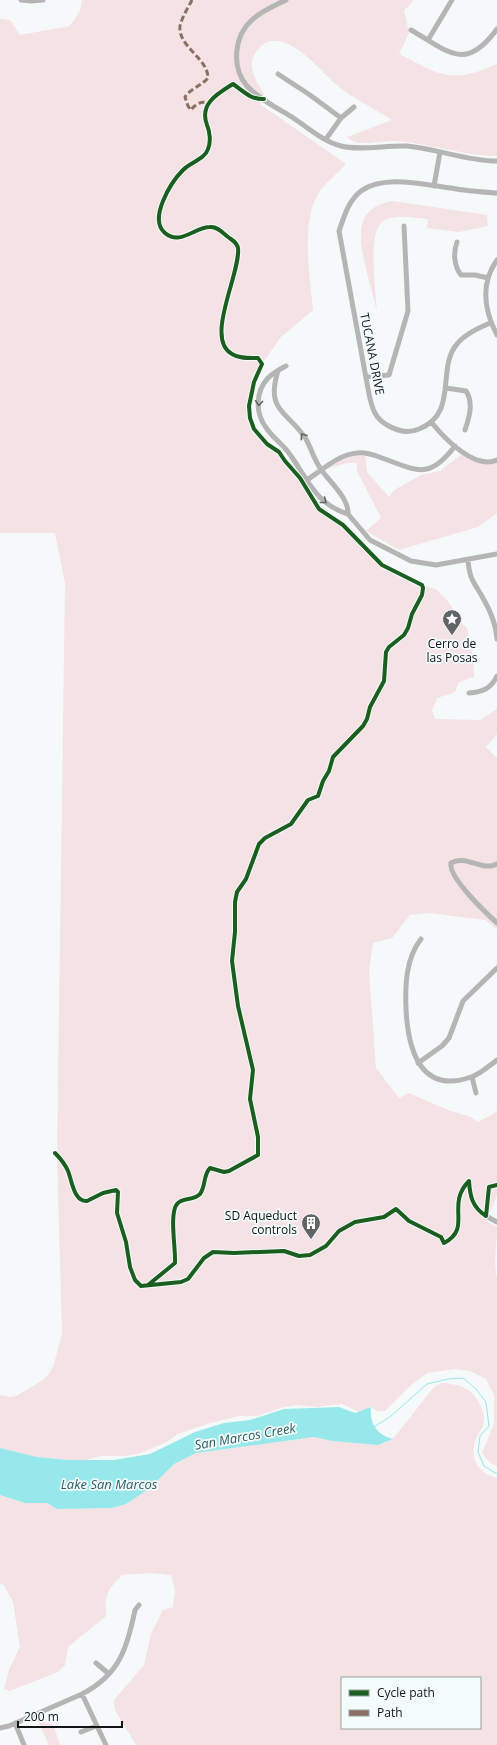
<svg xmlns="http://www.w3.org/2000/svg" width="497" height="1745" font-family="'Open Sans',sans-serif">
<rect width="100%" height="100%" fill="#f5f9f9"/>
<path fill="#f4e2e4" fill-rule="evenodd" d="M82 0H413L410 5 404 10 409 33 399 54C441 75 451 85 497 64V156H491C457 154 425 142 391 141 377 141 358 148 347 137L392 120C375 109 354 99 338 86 319 71 281 18 256 52 246 66 256 81 264 94L260 104 346 164C339 172 329 180 322 188 299 217 310 276 313 310L281 337 262 364 254 382 249 406 250 418 254 429 267 444 279 452 285 461 300 478 319 509 343 525 382 565 414 582 437 590 448 601 460 621 467 628 473 656 474 677 459 682 455 692 437 698 432 710 435 719 480 720 497 709V734L486 747 497 758V929L485 920 430 913 410 915 392 938 373 943 369 970 376 1068 399 1098 409 1093 448 1110 471 1117 478 1122 495 1113 497 1110V1196L486 1221 497 1227C497 1245 493 1260 497 1278V1466L490 1463 482 1453 494 1424V1395L486 1379 470 1371 454 1369 427 1373 410 1386 385 1411H377L371 1407H369L367 1411H357L342 1404 317 1407 297 1405 284 1407 257 1416H240L210 1423 178 1434 165 1443 137 1454 126 1456H100L82 1461 37 1457 0 1448V1395L11 1397 18 1395 43 1380 49 1374 54 1364 62 1334 57 1153 65 583 55 533H0V19L10 20 20 35 70 26 80 11Z
M393 201 487 215 488 226 459 232 427 228 428 219C414 218 398 214 385 220 366 228 376 292 377 311 373 297 370 283 366 269 359 239 353 207 393 201Z
M462 454C473 462 483 466 497 463V513L478 527 399 550 366 531 381 518 357 471V463H346L327 469C341 460 348 456 365 455L367 472 389 497 394 490 421 475 440 471Z
M442 1383C460 1384 474 1389 481 1407 483 1411 484 1417 484 1422 483 1428 478 1433 476 1439 469 1458 477 1473 497 1478V1745H136L115 1710 114 1700 144 1665 151 1634 163 1610 173 1607 175 1589 171 1575 150 1573 122 1575C107 1590 105 1595 106 1616L68 1647 65 1665 58 1672 10 1691 4 1689 9 1670 20 1647 13 1602 4 1585 0 1584V1495L25 1503H47L57 1509 112 1508 126 1504 150 1488 174 1464 196 1453 314 1437 332 1441 378 1445 385 1443 393 1439 434 1387ZM342 1678H480V1728H342Z
M38 1721 53 1724 60 1745H49Z"/>
<path fill="#97e8ea" d="M339 1407 355 1413 371 1407C369 1423 377 1435 393 1439L378 1445 332 1441 314 1437 196 1453 174 1464 150 1488 126 1504 112 1508 57 1509 47 1503H25L0 1495V1448L37 1457 69 1460H114L150 1454 195 1432 224 1423 250 1420 284 1409Z"/>
<g fill="none" stroke-linecap="round" stroke-linejoin="round">
<path stroke="#97e8ea" stroke-width="1" d="M374 1427 391 1416 427 1384 448 1379 463 1378 476 1389 486 1402 489 1426 480 1436 478 1452 484 1466 497 1474"/>
<path stroke="#b5b5b5" stroke-width="5" d="M21 0 31 1 43 0
M286 0C274 6 261 11 252 20 234 36 231 67 247 86 259 99 277 108 292 117 307 127 324 142 341 146 359 151 387 145 407 146 438 149 467 161 497 161
M411 30C448 51 465 73 497 29
M428 40 452 0
M278 74 310 95 341 118
M326 139 341 118 354 107
M434 186 440 152
M457 242C453 253 454 266 461 275H475L488 278
M497 260C480 284 484 310 497 335
M490 323C479 328 465 334 457 344 436 368 459 414 419 429 408 434 397 431 387 425 374 418 372 407 369 394L339 231C344 217 348 201 361 191 384 174 425 185 451 188 466 191 482 192 497 193
M286 366C280 369 273 373 268 378 255 392 255 414 267 429 274 439 284 445 291 456 308 480 317 505 348 514
M278 371C265 412 288 411 306 439 312 450 315 463 323 472 331 483 349 499 348 514L370 540 411 561 436 565 497 554
M366 377 389 375 408 311 404 226
M446 388 466 391C474 403 469 418 465 430
M432 423C445 439 475 470 497 460
M307 480C322 470 339 454 358 453 366 452 374 455 382 458 418 471 429 480 455 446
M468 559C469 580 475 583 484 600 491 612 496 626 497 639
M469 693C482 692 491 689 497 676
M497 864C481 872 466 854 451 863 448 877 486 913 497 923
M421 939C406 958 405 985 406 1009 408 1049 420 1095 471 1077 480 1074 489 1066 497 1060
M418 1063 442 1046 449 1038 463 1001 497 968
M472 1077 476 1093
M486 1216 497 1222
M96 1663 109 1674
M82 1694 106 1745
M15 1723 24 1745
M0 1728 9 1726 82 1694C119 1675 127 1649 135 1610L139 1605
M81 1732 96 1726"/>
<path stroke="#8d6e63" stroke-width="3" stroke-dasharray="6 3" stroke-linecap="butt" d="M192 0C188 8 182 17 180 26 178 47 208 58 208 78 201 86 190 89 185 97L188 106 191 110C195 104 202 101 209 102"/>
<g stroke="#f3fbfb" stroke-width="6">
<path id="cycleway" d="M55 1153C60 1158 65 1164 68 1171 72 1181 74 1202 87 1201L103 1193 116 1190 118 1192 117 1213 126 1242 130 1267 135 1280 141 1286 181 1282 188 1279 204 1258 213 1252 234 1253 284 1251 299 1256 310 1255 326 1246 339 1231 355 1222 384 1217 396 1209 409 1221 441 1237 444 1243C473 1228 445 1205 469 1181
M469 1181C470 1196 472 1207 486 1216L489 1187 497 1185
M148 1285 175 1263C176 1250 169 1214 177 1204 182 1197 194 1201 200 1194 206 1186 203 1175 210 1168L224 1172 229 1171 258 1155V1137L250 1099 253 1070 238 1006 232 961 235 932V902L237 892 246 879 259 844 265 838 291 824 308 800 318 796 323 781 329 771 333 757 363 726 367 719 370 707 384 681 386 652 389 647 404 635 408 628 412 614 422 595 423 588 422 585 382 565 343 525 319 509 300 478 285 461 279 452 267 444 254 429 250 418 249 406 254 382 262 364 258 358C250 358 240 359 232 354 204 339 241 273 238 248 237 242 232 240 228 237 223 233 217 226 210 227 195 227 180 246 165 233 148 219 171 182 183 170 191 162 205 159 208 149 211 142 210 132 207 125 199 104 217 94 233 84 243 91 251 100 264 99"/>
</g>
<use href="#cycleway" stroke="#1b5e20" stroke-width="4"/>
</g>
<defs><path id="oneway-chevron" d="M-2-3.5L2.5 0L-2 3.5" fill="none" stroke-width="1.6" stroke-linecap="round" stroke-linejoin="round"/></defs>
<g stroke="#646565">
<use href="#oneway-chevron" transform="translate(259 403) rotate(94)"/>
<use href="#oneway-chevron" transform="translate(303 436) rotate(-126)"/>
<use href="#oneway-chevron" transform="translate(324 501) rotate(39)"/>
</g>
<defs>
<g id="sight-pin" transform="scale(1)"><path d="M0 17L-7.5 6A9.5 9.5 0 1 1 7.5 6Z" fill="#626565" stroke="#f3fbfb"/><path d="M0-6L1.8-2.2L6-1.7L2.9 1.2L3.7 5.4L0 3.3L-3.7 5.4L-2.9 1.2L-6-1.7L-1.8-2.2Z" fill="#fff"/></g>
<g id="building-pin" transform="scale(1)"><path d="M0 17L-7.5 6A9.5 9.5 0 1 1 7.5 6Z" fill="#626565" stroke="#f3fbfb"/><path d="M-4-6H4V6H1V3H-1V6H-4ZM-2.5-4.3h1.7v1.8h-1.7ZM.8-4.3h1.7v1.8H.8ZM-2.5-1h1.7V.8h-1.7ZM.8-1h1.7V.8H.8Z" fill="#fff"/></g>
</defs>
<g fill-rule="evenodd">
<use href="#sight-pin" x="452" y="619"/>
<use href="#building-pin" x="311" y="1223"/>
</g>
<g text-anchor="middle" stroke-width="3.5" stroke-linejoin="round" paint-order="stroke">
<g font-size="12" fill="#131515" stroke="#f3fbfb">
<text transform="translate(372 354) rotate(79)" y="4">TUCANA DRIVE</text>
</g>
<g font-size="12" fill="#131515" stroke="#f3fbfb">
<text x="452" y="648">Cerro de<tspan x="452" dy="14">las Posas</tspan></text>
<text x="297" y="1220" text-anchor="end">SD Aqueduct<tspan x="297" dy="14">controls</tspan></text>
</g>
<g font-size="13" font-style="italic" fill="#2c5d5f" stroke="#f3fbfb">
<text transform="translate(245 1436) rotate(-10)" y="5">San Marcos Creek</text>
<text x="109" y="1489">Lake San Marcos</text>
</g>
</g>
<rect x="341" y="1677" width="140" height="52" fill="#f3fbfb" stroke="#999f9f"/>
<rect x="349" y="1690" width="20" height="6" fill="#1b5e20" stroke="#999f9f"/>
<text x="377" y="1697" font-size="12" fill="#131515">Cycle path</text>
<rect x="349" y="1710" width="20" height="6" fill="#8d6e63" stroke="#999f9f"/>
<text x="377" y="1717" font-size="12" fill="#131515">Path</text>
<path d="M18 1721v6h104v-6" fill="none" stroke="#131515" stroke-width="2"/>
<text x="24" y="1721" font-size="12" fill="#131515" stroke="#f3fbfb" stroke-width="3" paint-order="stroke">200 m</text>
</svg>
